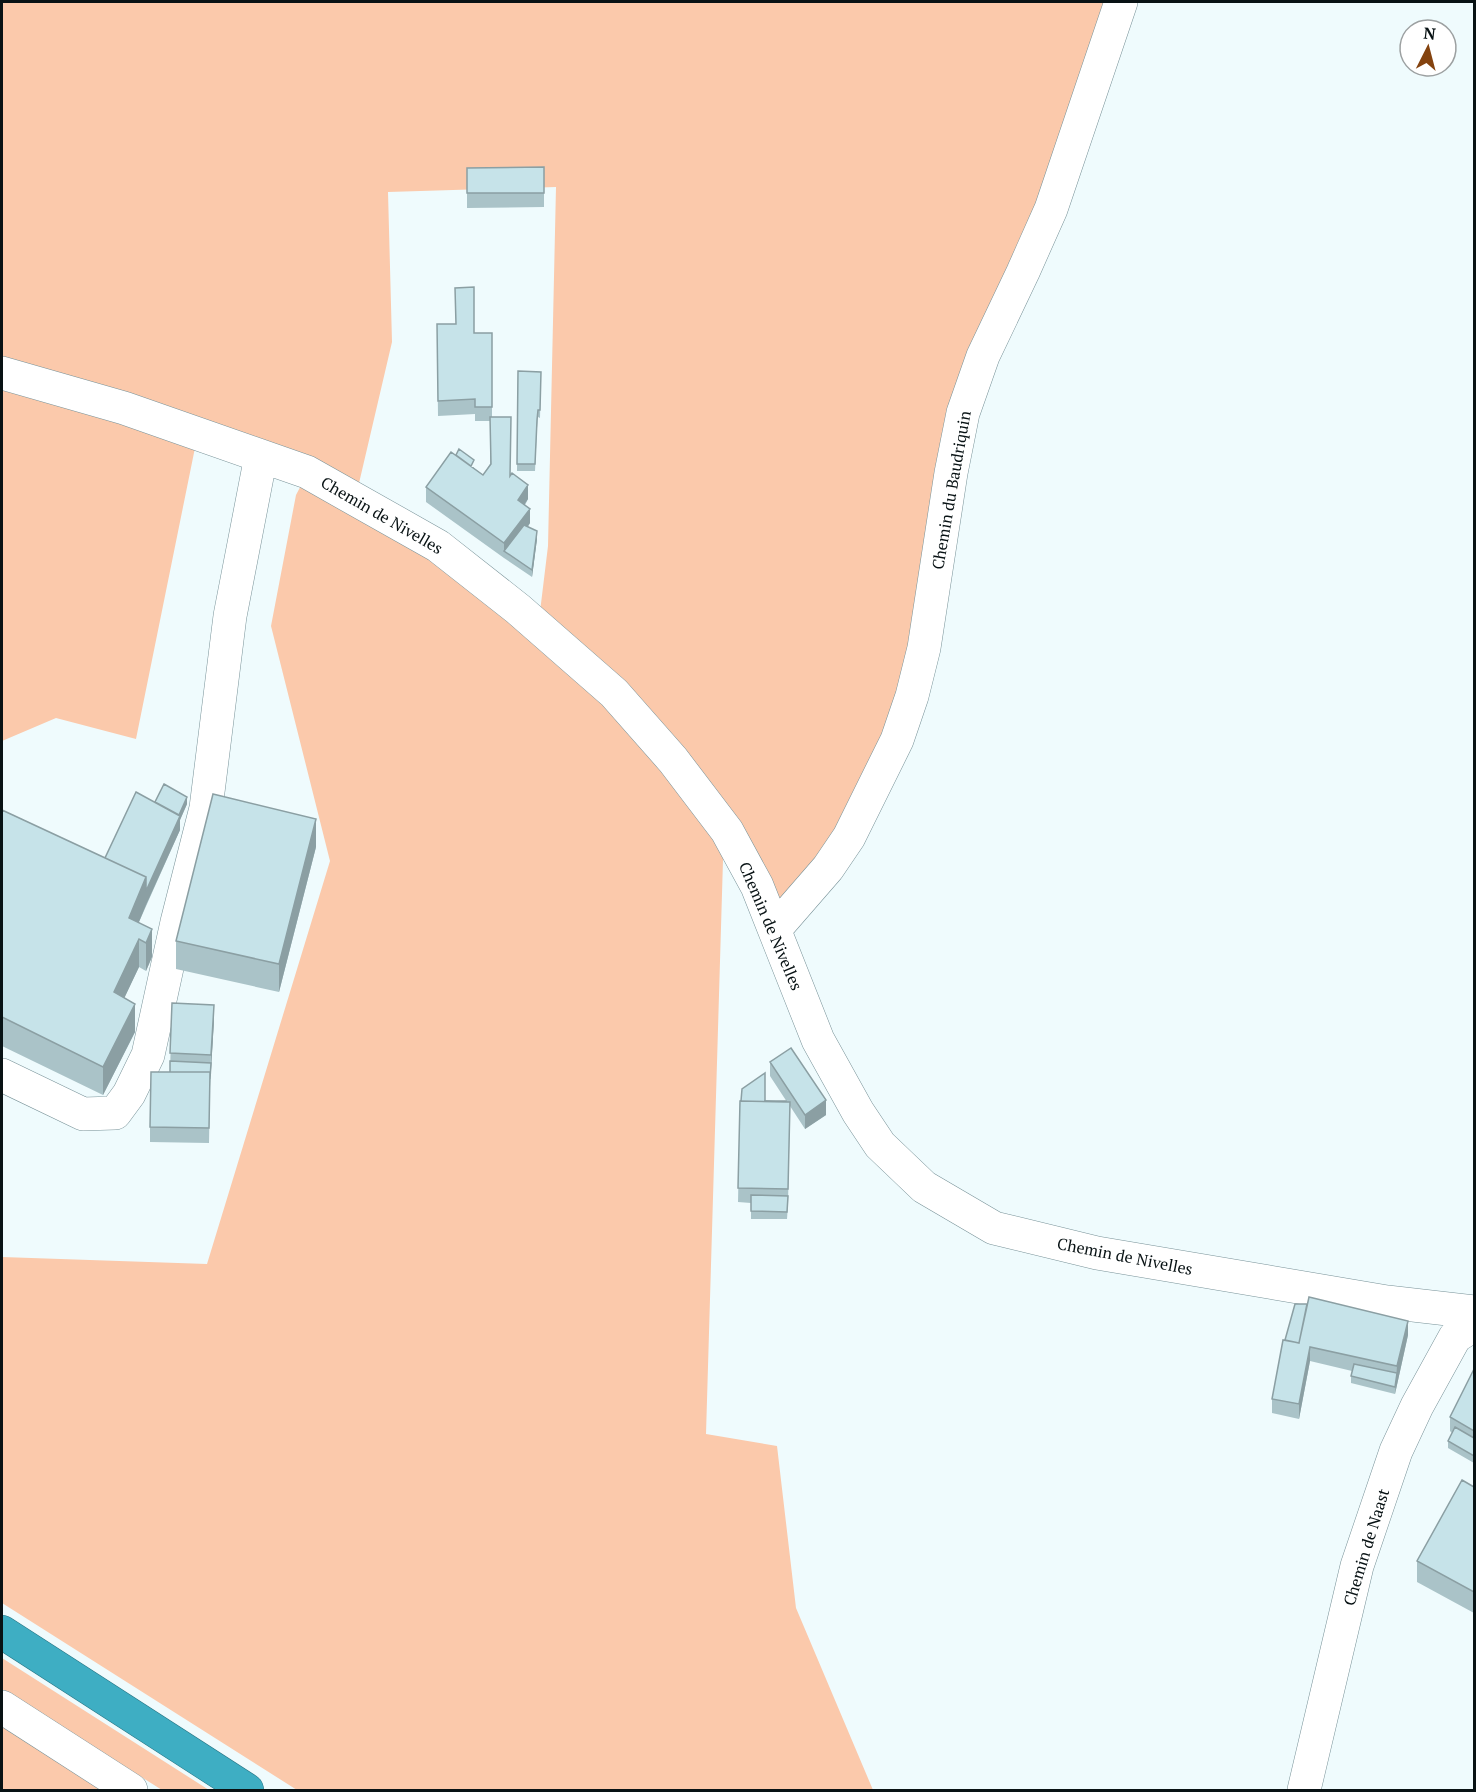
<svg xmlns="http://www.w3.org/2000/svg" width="1476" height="1792" font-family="'PT Serif',serif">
<rect width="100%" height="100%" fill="#effbfd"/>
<path fill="#fbc9ab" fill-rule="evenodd" d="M2 2H1136L975 419 905 754 772 924 735 851 723 860 706 1434 777 1446 796 1608 873 1790H297L2 1603V1257L207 1264 330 861 271 626 296 495 308 472 198 433 136 739 56 718 2 741ZM556 187 548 546 539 620 356 496 392 342 388 192Z
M2 1658 209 1790H162L2 1689Z
M2 1707 131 1790H2Z"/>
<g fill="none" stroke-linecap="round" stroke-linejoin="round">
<g stroke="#789298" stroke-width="34">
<path id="minor" d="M2 373 124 408 307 472 438 546 518 609 614 693 673 760 727 831 757 886 818 1040 858 1112 880 1145 924 1187 994 1228 1097 1253 1387 1302 1474 1312
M775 929 828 868 849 837 897 740 912 696 924 648 951 473 963 413 983 356 1023 272 1051 209 1121 2
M2 1075 83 1114 115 1113 129 1094 148 1055 177 922 206 808 230 616 261 456
M2 1707 131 1790
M1304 1790 1357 1566 1396 1451 1417 1406 1455 1337 1474 1325"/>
</g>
<g stroke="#2b7786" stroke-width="34">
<path id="highway" d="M2 1632 247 1790"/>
</g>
<use href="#minor" stroke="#fff" stroke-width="33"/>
<use href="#highway" stroke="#3eaec3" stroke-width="33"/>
</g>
<path fill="#aac3c8" d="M544 167V207L467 208V168Z
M455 288 474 333H492V417L510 476 528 499 525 505 530 523 528 527 537 539 532 577 504 558 426 502V487L474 467V468L483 475 490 464V421H475V414L438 416 437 324H456Z
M518 371 541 372 540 418 538 417 537 428 535 471H517Z
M155 802 187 804 180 820V830L139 922 152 957 146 971 139 967 124 998 135 1032 103 1095 2 1046V810L105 858Z
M316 847 279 992 176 969V941Z
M172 1003 214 1020 210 1087 209 1143 150 1142V1127L170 1072Z
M770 1062 826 1115 805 1129 790 1106 788 1204 787 1219H751V1203L738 1202 740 1101 787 1102 770 1076Z
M1408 1335 1395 1394 1351 1383V1376L1352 1371 1310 1361 1299 1419 1272 1413V1399L1283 1340Z
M1474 1369V1463L1448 1448V1441L1452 1433 1450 1431V1417Z
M1474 1487V1613L1417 1582V1561Z"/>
<path fill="#8b9fa3" d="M528 485V499L518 514V500Z
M530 509V523L508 553 504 551V543Z
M537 531V539L532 577V570Z
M187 797V804L180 820V830L146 905 129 946V918L146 877 176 821Z
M316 819V847L279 992V964Z
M152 929V957L146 971V943Z
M139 939V967L114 1020V992Z
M135 1004V1032L103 1095V1067Z
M214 1005V1020L211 1070V1055Z
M826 1100V1115L805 1129V1115Z
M1408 1321V1335L1395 1394 1397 1366Z
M1310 1347V1361L1299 1419V1404Z"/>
<path fill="#c6e3e9" stroke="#8b9fa3" stroke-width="1.5" d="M544 167V193H467V168Z
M474 287V333H492V407H475V399L438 401 437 324H456L455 288Z
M518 371 541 372 540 410H538L537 420 535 464H517Z
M490 417H511L510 476 512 473 528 485 518 500 530 509 504 543 426 487 451 452 483 475 491 464Z
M459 449 474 460 471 466 456 455Z
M524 525 537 531 532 570 504 551Z
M164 784 187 797 179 815 155 802Z
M136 792 180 816 146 891V877L105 858Z
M213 794 316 819 279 964 176 941Z
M2 810 146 877 129 918 152 929 146 943 139 939 114 992 135 1004 103 1067 2 1017Z
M172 1003 214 1005 211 1055 170 1053Z
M791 1048 826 1100 805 1115 770 1062Z
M170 1061 211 1063 210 1079V1072H170Z
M151 1072H210L209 1128 150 1127Z
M765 1073V1101H786V1102L741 1101 742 1089Z
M740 1101 790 1102 788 1189 738 1188Z
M751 1195 788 1196 787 1212 751 1211Z
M1309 1297 1408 1321 1397 1366 1310 1347 1299 1404 1272 1399 1283 1340 1299 1343Z
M1295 1304H1307L1299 1343 1285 1340Z
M1354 1364 1397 1373 1395 1387 1351 1376Z
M1474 1369V1431L1450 1417Z
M1455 1427 1474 1438V1456L1448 1441Z
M1462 1480 1474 1487V1592L1417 1561Z"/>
<g text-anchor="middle" stroke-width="4.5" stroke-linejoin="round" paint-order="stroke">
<g font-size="16" fill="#081214" stroke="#fff">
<text transform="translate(951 490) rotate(-80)" y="6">Chemin du Baudriquin</text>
<text transform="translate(382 515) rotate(30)" y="6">Chemin de Nivelles</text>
<text transform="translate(771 926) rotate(67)" y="6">Chemin de Nivelles</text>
<text transform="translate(1125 1256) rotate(11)" y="6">Chemin de Nivelles</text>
<text transform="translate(1366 1547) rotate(-73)" y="6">Chemin de Naast</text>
</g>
</g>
<rect width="1476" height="1792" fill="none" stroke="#081214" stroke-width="6"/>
<g transform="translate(1428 48) rotate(6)"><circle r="28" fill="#ffffff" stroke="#9ca0a1" stroke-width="1.5"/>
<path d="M0-4.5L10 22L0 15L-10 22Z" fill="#84430f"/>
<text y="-9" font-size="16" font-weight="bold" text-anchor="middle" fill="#081214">N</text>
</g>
</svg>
